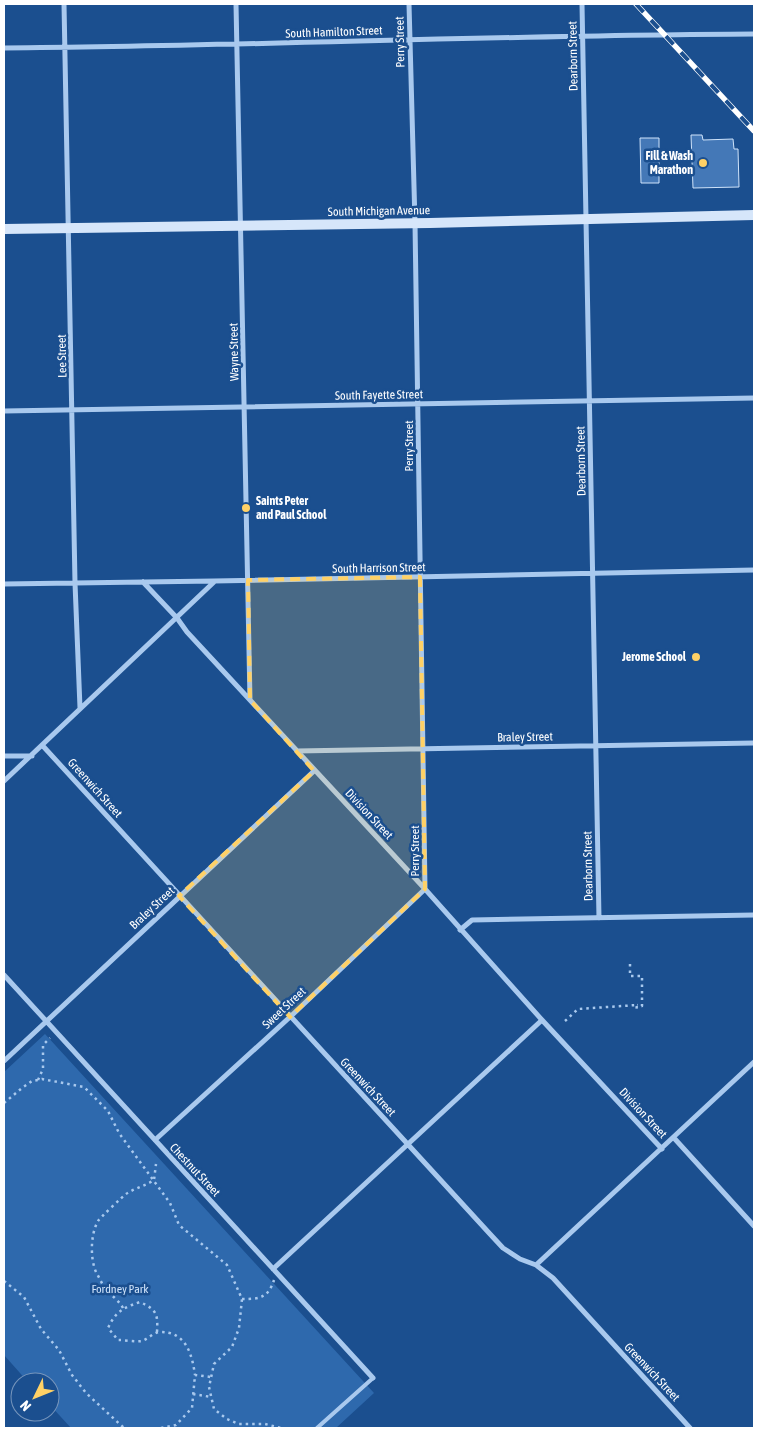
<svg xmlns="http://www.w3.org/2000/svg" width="758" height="1432" font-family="'Asap Condensed',sans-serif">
<rect width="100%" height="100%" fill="#1b4f8f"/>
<path fill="#2e69ad" d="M45 1034 374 1393 336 1428H71L50 1405V1382H28L4 1355V1072Z"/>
<path fill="#4478b7" stroke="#cfe3fa" d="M691 135H702L703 140 733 139 734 149H738L739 187 693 188Z
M640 138H659V183H641Z"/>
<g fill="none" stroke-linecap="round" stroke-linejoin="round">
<path stroke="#a9c9ee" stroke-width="2.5" stroke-dasharray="2.5 4" stroke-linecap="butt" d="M630 964V976H642V1006L637 1005
M565 1021 578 1009 637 1005 636 1012
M38 1080 43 1069V1045L50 1038
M4 1103 22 1088 32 1081 38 1080 42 1079 84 1087 108 1111 119 1133 170 1203 179 1225 227 1265 242 1299 239 1328 232 1347 214 1364 209 1387 214 1409 227 1419 239 1424H265L281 1428
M4 1281 24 1297 41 1329 59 1350 72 1375 86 1393 124 1428
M242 1299C260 1299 268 1298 274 1280
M123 1308C118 1299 110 1295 105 1288 102 1284 100 1279 97 1274 90 1261 90 1235 98 1221 101 1217 122 1197 126 1194 135 1188 145 1186 154 1180L156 1164
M157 1332C158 1314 157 1310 140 1302 123 1308 116 1311 108 1328L118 1340C125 1340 135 1342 142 1341 148 1339 153 1333 159 1332 186 1331 192 1354 195 1375
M193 1394 211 1397
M161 1428 176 1425 192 1408 195 1375 211 1377"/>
<path stroke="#a9c9ee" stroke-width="4" d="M317 1428 373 1378"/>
<path stroke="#a9c9ee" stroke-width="5" d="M64 4 75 583 80 708
M236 4 250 700
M582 4 599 918
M4 48C254 46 504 35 754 34
M4 411 754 398
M143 582 177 618 187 632 425 889 542 1020 662 1149
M4 584 214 581 754 570
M42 745 490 1234 503 1248 520 1259 536 1265 553 1278 690 1428
M297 751 754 743
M4 756H32
M4 781 214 582
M460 930 472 920 754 915
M4 975 373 1378
M4 1061 314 771
M674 1138 754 1226
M155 1140 290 1017 425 889 415 223 409 4
M536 1265 754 1062
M273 1269 542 1020"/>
<path stroke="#d6e6fa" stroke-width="10" d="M4 229 430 223 754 215"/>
<g stroke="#fff" stroke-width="5.5">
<path id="rail" d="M636 4 754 131"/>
</g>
<use href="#rail" stroke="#1b4f8f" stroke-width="4" stroke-dasharray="11" stroke-linecap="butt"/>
</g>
<path fill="#ffd166" fill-opacity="0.2" stroke="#ffd166" stroke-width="4" stroke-dasharray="10 6" stroke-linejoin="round" d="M420 577 425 889 290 1017 179 896 314 771 250 700 248 580Z"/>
<g fill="#ffd166" stroke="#1b4f8f" stroke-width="2">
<circle cx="703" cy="163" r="5"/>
<circle cx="246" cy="508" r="5"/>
<circle cx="696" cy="657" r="5"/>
</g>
<g text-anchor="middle" stroke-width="5" stroke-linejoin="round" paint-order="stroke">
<g font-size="12" fill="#fff" stroke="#1b4f8f">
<text transform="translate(334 32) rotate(-2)" y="4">South Hamilton Street</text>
<text transform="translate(400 42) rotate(-91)" y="4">Perry Street</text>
<text transform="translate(573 56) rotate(-91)" y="4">Dearborn Street</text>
<text transform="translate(379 211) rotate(-1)" y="4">South Michigan Avenue</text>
<text transform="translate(234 352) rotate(-91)" y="4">Wayne Street</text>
<text transform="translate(62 356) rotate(-91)" y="4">Lee Street</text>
<text transform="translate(379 395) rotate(-1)" y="4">South Fayette Street</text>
<text transform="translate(409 446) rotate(-90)" y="4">Perry Street</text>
<text transform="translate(581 461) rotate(-91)" y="4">Dearborn Street</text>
<text transform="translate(379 568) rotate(-1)" y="4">South Harrison Street</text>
<text transform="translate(525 737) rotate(-1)" y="4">Braley Street</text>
<text transform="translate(95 788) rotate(48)" y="4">Greenwich Street</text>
<text transform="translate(369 814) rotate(47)" y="4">Division Street</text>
<text transform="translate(415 851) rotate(-90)" y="4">Perry Street</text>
<text transform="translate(588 866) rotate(-91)" y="4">Dearborn Street</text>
<text transform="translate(152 908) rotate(-43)" y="4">Braley Street</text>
<text transform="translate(284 1008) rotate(-43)" y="4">Sweet Street</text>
<text transform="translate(368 1087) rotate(47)" y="4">Greenwich Street</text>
<text transform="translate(643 1113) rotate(47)" y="4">Division Street</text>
<text transform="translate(195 1170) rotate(47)" y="4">Chestnut Street</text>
<text transform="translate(652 1372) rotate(47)" y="4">Greenwich Street</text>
</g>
<g font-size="12" font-weight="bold" fill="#fff" stroke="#1b4f8f" text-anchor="end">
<text x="693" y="160">Fill &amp; Wash<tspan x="693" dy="14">Marathon</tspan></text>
<text x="256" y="505" text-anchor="start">Saints Peter<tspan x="256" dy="14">and Paul School</tspan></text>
<text x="686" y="661">Jerome School</text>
</g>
<g font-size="12" fill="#cfe3fa" stroke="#1b4f8f">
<text x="120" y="1293">Fordney Park</text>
</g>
</g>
<rect width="758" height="1432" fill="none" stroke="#ffffff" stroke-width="10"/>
<g transform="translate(35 1397) rotate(227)"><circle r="24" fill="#1b4f8f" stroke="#7695bc"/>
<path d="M0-4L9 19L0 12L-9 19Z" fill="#ffd166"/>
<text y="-8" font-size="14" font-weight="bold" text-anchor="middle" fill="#ffffff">N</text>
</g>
</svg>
